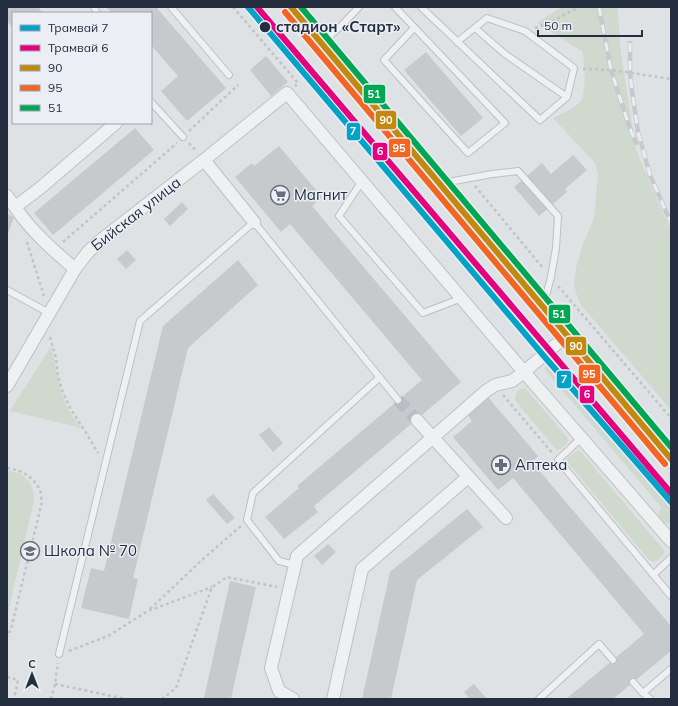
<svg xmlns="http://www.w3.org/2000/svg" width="678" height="706" font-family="Mulish,sans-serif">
<rect width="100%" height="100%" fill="#dfe2e5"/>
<path fill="#cfd9ce" d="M562 7H617L618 14 621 54 636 150 671 231V410L581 305 576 293 574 283 576 268 582 247 594 218 598 175 595 163 553 118C562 114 573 109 580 102 587 94 584 63 583 52L537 23Z
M51 346C59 377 58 402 82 428L10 411Z
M553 357 559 358 564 362 671 487V523H665C659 518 656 514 662 508L545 370C545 363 548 362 553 357Z
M525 388 567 437 568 441C566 445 563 448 558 450L554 447 515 400C514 394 519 389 525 388Z
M578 450 582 453 663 549 664 553C662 557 659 560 654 562L649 560 569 464 567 460 569 456Z
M7 471C19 471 32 479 33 491 34 494 34 498 34 501L7 617Z"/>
<path fill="#c7cacd" d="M7 7H38L43 13H13V28L7 21Z
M106 7H156L226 88 187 121 161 91 178 76 151 45V13H112Z
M426 52 483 118 461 136 404 70Z
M266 56 288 82 271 96 250 70Z
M135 128 154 150 53 235 34 213Z
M279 146 322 197 312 206 461 382 314 506 318 512 284 539 265 517 299 488 297 486 422 380 290 224 281 232 235 177 252 163 254 166Z
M573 155 587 170 565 189 567 192 539 216 514 187 542 163 551 174Z
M182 202 188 209 170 226 164 219Z
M7 214 14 217 7 237Z
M127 250 136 260 126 269 117 259Z
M238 260 258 285 188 348 133 578 138 579 129 619 81 608 91 568 104 571 163 326Z
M488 397 538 456 532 462 671 626V651L613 699H566L644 634 513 478 498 490 453 437 472 421 467 414Z
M269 427 283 443 273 452 259 435Z
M213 494 235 518 227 524 206 500Z
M467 509 483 527 417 580 391 699H362L390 572Z
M328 544 336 552 322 565 314 556Z
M230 581 256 587 231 699H210L204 698Z
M474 684 487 699H470L464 692Z"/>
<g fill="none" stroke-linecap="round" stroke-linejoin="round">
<path stroke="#babec4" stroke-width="12" stroke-dasharray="12 6" stroke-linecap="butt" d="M398 400 417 420"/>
<g stroke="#bdc0c3" stroke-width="8">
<path id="service" d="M94 7 97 13
M171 7 229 75
M395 7 505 123 468 153 384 60 414 28
M421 7 540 120 567 97 574 68 525 31 487 18 457 42
M475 28 505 54 567 97
M323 42 341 26 359 7
M151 102 183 137
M362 181 339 216 423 313 462 298
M443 183 492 174 518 171 558 216 556 248 551 277 544 303
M7 290 49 313
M581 438 558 460 671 596
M295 565 279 561 247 520 253 493 380 377
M653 575 671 558
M59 654 140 321 254 222 398 400
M633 682 643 693 671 669
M643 693 650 699
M539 699 599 644 613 660"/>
</g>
<g stroke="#bdc0c3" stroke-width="14">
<path id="minor" d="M204 160 254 222
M7 196 15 207
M75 269C54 251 31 231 15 207L39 189 116 123
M7 386 75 269 88 252 101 240 204 160 287 93 524 372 671 541
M417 420 506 518
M293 699 279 691 271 668 297 556 486 391 495 385 512 381 524 372 566 336
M333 699 362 569 468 477"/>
</g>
<g stroke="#babec3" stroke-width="20">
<path id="primary" d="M291 7 439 184 671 459"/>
</g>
<path stroke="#c0c3c8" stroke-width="2.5" stroke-dasharray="3 3" stroke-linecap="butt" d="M233 7 298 83 295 86
M535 28 549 23 579 7
M583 69 611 70 671 79
M189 131 238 85
M189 143 196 151
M475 186 543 268
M27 242 44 296
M63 242 177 143
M558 286 671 418
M50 337 56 358 58 376 62 390 70 408 85 431 98 453
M503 395 553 454
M7 468C21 470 33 476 40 490 41 493 41 498 42 502L11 629 7 637
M150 609 203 559 241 526
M69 651 108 636 148 611 212 587
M7 677 18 680 14 699
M55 684 126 699
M51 699 55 684 58 663
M162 699 176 688 212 587 227 577 277 587"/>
<use href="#service" stroke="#eef0f2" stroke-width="6"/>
<use href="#minor" stroke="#eef0f2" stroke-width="12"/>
<use href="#primary" stroke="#f3f4f5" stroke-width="18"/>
<g stroke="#c7c9cd" stroke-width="4.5">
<path id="rail" d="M599 7 611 70 629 126 636 143
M630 43V73L632 91 638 132 650 175 671 223"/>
</g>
<use href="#rail" stroke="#ebeff5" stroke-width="3" stroke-dasharray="9" stroke-linecap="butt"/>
<g stroke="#ebeff5" stroke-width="9">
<path id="bus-1" d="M291 7 671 459"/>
</g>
<g stroke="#ebeff5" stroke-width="9">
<path id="bus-2" d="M285 12 665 464"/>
</g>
<g stroke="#ebeff5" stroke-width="9">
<path id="bus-3" d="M301 7 671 447"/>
</g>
<use href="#bus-1" stroke="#c28810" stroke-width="6"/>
<use href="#bus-2" stroke="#f26522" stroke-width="6"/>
<use href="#bus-3" stroke="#00a651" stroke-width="6"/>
<g stroke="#ebeff5" stroke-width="9">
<path id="tram-1" d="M248 7 543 355 671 502"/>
</g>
<g stroke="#ebeff5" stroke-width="9">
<path id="tram-2" d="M257 7 671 493"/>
</g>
<use href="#tram-1" stroke="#02a3c7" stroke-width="6"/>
<use href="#tram-2" stroke="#e5007d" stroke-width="6"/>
</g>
<defs>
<g id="supermarket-ring" transform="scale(1)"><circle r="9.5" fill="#ebeff5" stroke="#656d79" stroke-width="1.5"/><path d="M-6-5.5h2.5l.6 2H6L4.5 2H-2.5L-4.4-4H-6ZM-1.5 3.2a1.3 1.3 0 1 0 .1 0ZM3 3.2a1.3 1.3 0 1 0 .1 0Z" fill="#656d79"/></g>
<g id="pharmacy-ring" transform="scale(1)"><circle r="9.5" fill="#ebeff5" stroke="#656d79" stroke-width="1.5"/><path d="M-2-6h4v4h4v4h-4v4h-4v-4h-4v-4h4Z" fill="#656d79"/></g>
<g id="school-ring" transform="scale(1)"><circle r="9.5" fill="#ebeff5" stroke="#656d79" stroke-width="1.5"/><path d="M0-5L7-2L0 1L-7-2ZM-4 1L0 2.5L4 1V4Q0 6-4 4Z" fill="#656d79"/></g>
</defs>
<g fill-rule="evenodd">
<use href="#supermarket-ring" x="280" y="195"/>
<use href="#pharmacy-ring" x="501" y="465"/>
<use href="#school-ring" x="30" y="551"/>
</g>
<circle fill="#242e3f" stroke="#ebeff5" stroke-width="1.5" cx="265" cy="27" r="6"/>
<g text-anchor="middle" stroke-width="3" stroke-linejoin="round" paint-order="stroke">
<g font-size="15" font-weight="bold" fill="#242e3f" stroke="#ebeff5" text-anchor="start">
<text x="276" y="32">стадион «Старт»</text>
</g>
<g font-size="15" fill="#242e3f" stroke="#ebeff5" text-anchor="start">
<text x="294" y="200">Магнит</text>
<text x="515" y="470">Аптека</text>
<text x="44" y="556">Школа № 70</text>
</g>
<g font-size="15" fill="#242e3f" stroke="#ebeff5">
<text transform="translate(136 214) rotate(-38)" y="5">Бийская улица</text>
</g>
</g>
<g stroke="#ebeff5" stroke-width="1.5">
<rect x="363" y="84" width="23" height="20" rx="4" fill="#00a651"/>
<rect x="375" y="110" width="22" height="20" rx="4" fill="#c28810"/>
<rect x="346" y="122" width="15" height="19" rx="4" fill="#02a3c7"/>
<rect x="388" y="138" width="23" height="20" rx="4" fill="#f26522"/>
<rect x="372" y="142" width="16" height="19" rx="4" fill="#e5007d"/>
<rect x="548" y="304" width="23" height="20" rx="4" fill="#00a651"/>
<rect x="565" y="336" width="22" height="20" rx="4" fill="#c28810"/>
<rect x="578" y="364" width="23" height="20" rx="4" fill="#f26522"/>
<rect x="556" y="370" width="16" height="19" rx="4" fill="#02a3c7"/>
<rect x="579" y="385" width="16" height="19" rx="4" fill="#e5007d"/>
</g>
<g font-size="11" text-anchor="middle" font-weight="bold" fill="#fff">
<text x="374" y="98">51</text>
<text x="386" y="124">90</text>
<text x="353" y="135">7</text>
<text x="399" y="152">95</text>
<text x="380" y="155">6</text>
<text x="559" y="318">51</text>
<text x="576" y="350">90</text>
<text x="589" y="378">95</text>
<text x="564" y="383">7</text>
<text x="587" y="398">6</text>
</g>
<rect width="678" height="706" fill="none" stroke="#242e3f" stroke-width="16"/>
<rect x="12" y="12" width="140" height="112" fill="#ebeff5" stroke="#9ba2ac"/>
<rect x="20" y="25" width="20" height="6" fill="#02a3c7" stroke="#9ba2ac"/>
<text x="48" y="32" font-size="12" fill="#242e3f">Трамвай 7</text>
<rect x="20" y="45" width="20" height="6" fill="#e5007d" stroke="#9ba2ac"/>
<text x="48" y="52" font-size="12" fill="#242e3f">Трамвай 6</text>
<rect x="20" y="65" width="20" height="6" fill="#c28810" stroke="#9ba2ac"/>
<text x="48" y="72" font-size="12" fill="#242e3f">90</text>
<rect x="20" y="85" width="20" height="6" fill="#f26522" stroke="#9ba2ac"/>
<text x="48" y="92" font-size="12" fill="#242e3f">95</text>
<rect x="20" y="105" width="20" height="6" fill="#00a651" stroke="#9ba2ac"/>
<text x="48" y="112" font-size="12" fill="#242e3f">51</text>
<g transform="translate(32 674)" stroke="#ebeff5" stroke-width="3" paint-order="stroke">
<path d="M0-3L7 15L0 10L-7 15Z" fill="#242e3f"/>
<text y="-6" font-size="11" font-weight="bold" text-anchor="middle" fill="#242e3f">С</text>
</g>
<path d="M538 30v6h104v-6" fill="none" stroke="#242e3f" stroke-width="2"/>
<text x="544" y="30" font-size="12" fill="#242e3f" stroke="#ebeff5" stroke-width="3" paint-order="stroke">50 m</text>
</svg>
